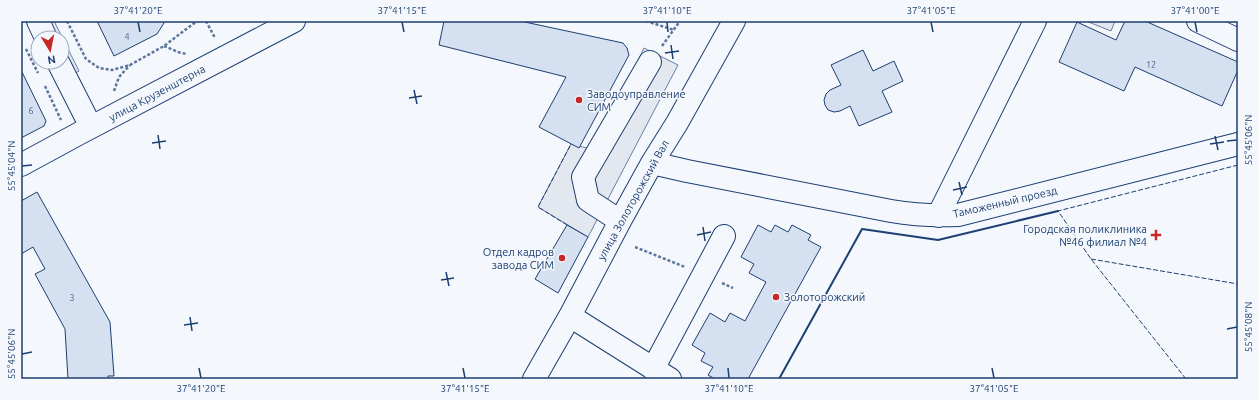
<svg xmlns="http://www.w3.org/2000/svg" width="1259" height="400" font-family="Ubuntu,sans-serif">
<rect width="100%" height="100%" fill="#f4f7fb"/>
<path fill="#e3e8f0" stroke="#687fa3" d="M46 21H54L79 71 72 75 62 53V38H54Z
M1086 21H1115L1111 31Z
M644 48 678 65 588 237 538 207 571 144 595 150Z"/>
<path fill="#d5e0f0" stroke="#1d3f73" d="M97 21H163L164 23 157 34 114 56Z
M444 21H520L623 43 627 48 629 55 579 148 539 127 566 77 439 45Z
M1125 21H1145L1238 62V70L1222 106 1135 67 1124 91 1059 62 1077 22 1116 40Z
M863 50 873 71 894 61 903 81 882 91 892 112 859 126 850 106 840 111 834 112 828 110 825 105 824 100 826 94 830 90 841 85 831 65Z
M21 70 46 121 44 126 42 127 21 138Z
M37 192 110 322 114 376H108V379H68L65 329 35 274 45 269 33 247 21 254V201Z
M567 225 588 237 558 293 535 279Z
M758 225 771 232 775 225 788 232 792 225 811 235 808 240 821 247 748 379H715L708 375 713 367 701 361 705 353 692 345 710 313 725 322 730 313 745 321 766 282 749 273 754 264 741 257Z"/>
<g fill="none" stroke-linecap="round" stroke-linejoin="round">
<g stroke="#1d3f73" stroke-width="24">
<path id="minor" d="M38 21 46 38
M1198 21 1238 40
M58 62 91 127
M652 163 687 171 891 211C914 215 935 216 958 215L1238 144
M21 165 80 133 294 21
M938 216 1035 21
M620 221 588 200 583 177 650 62
M570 316 670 379
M653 369 724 236
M534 379 570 316 620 221 652 163 677 123 734 21"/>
</g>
<path stroke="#5e769c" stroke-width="2.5" stroke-dasharray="3 2" stroke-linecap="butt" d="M67 21 86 59 99 68 112 70 130 65 164 46 193 24 199 21
M206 21 215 38
M646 21 674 30
M164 46 178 52 186 54
M662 46 680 21
M26 49 38 73
M45 86 61 120
M114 91 119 77 130 65
M635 247 685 267
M722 283 733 288"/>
<use href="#minor" stroke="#f4f7fb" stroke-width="22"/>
<path stroke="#1d3f73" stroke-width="1" stroke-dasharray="5 2" stroke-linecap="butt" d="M567 225 538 207 571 144
M1091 259 1238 284
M1186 379 1091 259 1058 211 1238 165"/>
<path stroke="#1d3f73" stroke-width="2" d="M779 379 862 229 938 240 1058 211"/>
</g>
<path fill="none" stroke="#1d3f73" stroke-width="1.5" d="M138 22 140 32M402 22 404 32M667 22 668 32M931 22 933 32M1195 22 1197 32M671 45 673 59M665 53 679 51M414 90 417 104M409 98 422 96M158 135 160 149M1215 136 1218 150M1227 141 1237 140M152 143 166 141M1210 144 1224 142M22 166 32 165M959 182 962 195M953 190 967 187M703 227 705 241M697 235 711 232M446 272 449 286M441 280 454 278M190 317 192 331M184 325 198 323M1227 329 1237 327M22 354 32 352M199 368 201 378M463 368 465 378M728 368 729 378M992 368 994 378"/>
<g fill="#c62828" stroke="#f4f7fb" stroke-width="1.5">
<circle cx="579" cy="100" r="4"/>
<path d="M1154 229h4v4h4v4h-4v4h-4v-4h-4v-4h4z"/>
<circle cx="562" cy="258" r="4"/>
<circle cx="776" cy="297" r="4"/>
</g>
<g text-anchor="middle" stroke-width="3" stroke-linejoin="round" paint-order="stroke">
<g font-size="9" fill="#4b6792">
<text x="127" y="40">4</text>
<text x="1151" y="68">12</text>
<text x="31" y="114">6</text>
<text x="72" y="301">3</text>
</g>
<g font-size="11" fill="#1d3f73" stroke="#f4f7fb">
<text transform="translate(157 93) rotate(-28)" y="4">улица Крузенштерна</text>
<text transform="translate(633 200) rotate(-61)" y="4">улица Золоторожский Вал</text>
<text transform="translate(1005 202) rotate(-13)" y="4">Таможенный проезд</text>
</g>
<g font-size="11" fill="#1d3f73" stroke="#f4f7fb" text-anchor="start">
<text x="587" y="98">Заводоуправление<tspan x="587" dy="13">СИМ</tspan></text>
<text x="1147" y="233" text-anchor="end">Городская поликлиника<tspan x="1147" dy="13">№46 филиал №4</tspan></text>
<text x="554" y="256" text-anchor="end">Отдел кадров<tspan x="554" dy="13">завода СИМ</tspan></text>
<text x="784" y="301">Золоторожский</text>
</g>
</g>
<rect width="1259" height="400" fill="none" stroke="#f4f7fb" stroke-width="44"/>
<g transform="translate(50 50) rotate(170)"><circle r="19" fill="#f4f7fb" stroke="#9eadc5"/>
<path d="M0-3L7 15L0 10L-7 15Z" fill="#c62828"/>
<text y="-6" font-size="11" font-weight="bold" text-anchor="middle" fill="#1d3f73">N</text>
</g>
<rect x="22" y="22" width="1215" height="356" fill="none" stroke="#1d3f73" stroke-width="1.5"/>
<g font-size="10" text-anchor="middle" fill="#1d3f73">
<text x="138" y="14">37°41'20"E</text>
<text x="402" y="14">37°41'15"E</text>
<text x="667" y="14">37°41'10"E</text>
<text x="931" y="14">37°41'05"E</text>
<text x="1195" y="14">37°41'00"E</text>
<text transform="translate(1248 140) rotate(-90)" y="4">55°45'06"N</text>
<text transform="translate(11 166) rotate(-90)" y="4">55°45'04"N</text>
<text transform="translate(1248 327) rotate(-90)" y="4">55°45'08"N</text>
<text transform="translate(11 354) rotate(-90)" y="4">55°45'06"N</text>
<text x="201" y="392">37°41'20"E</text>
<text x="465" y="392">37°41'15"E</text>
<text x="729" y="392">37°41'10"E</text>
<text x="994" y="392">37°41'05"E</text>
</g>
</svg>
